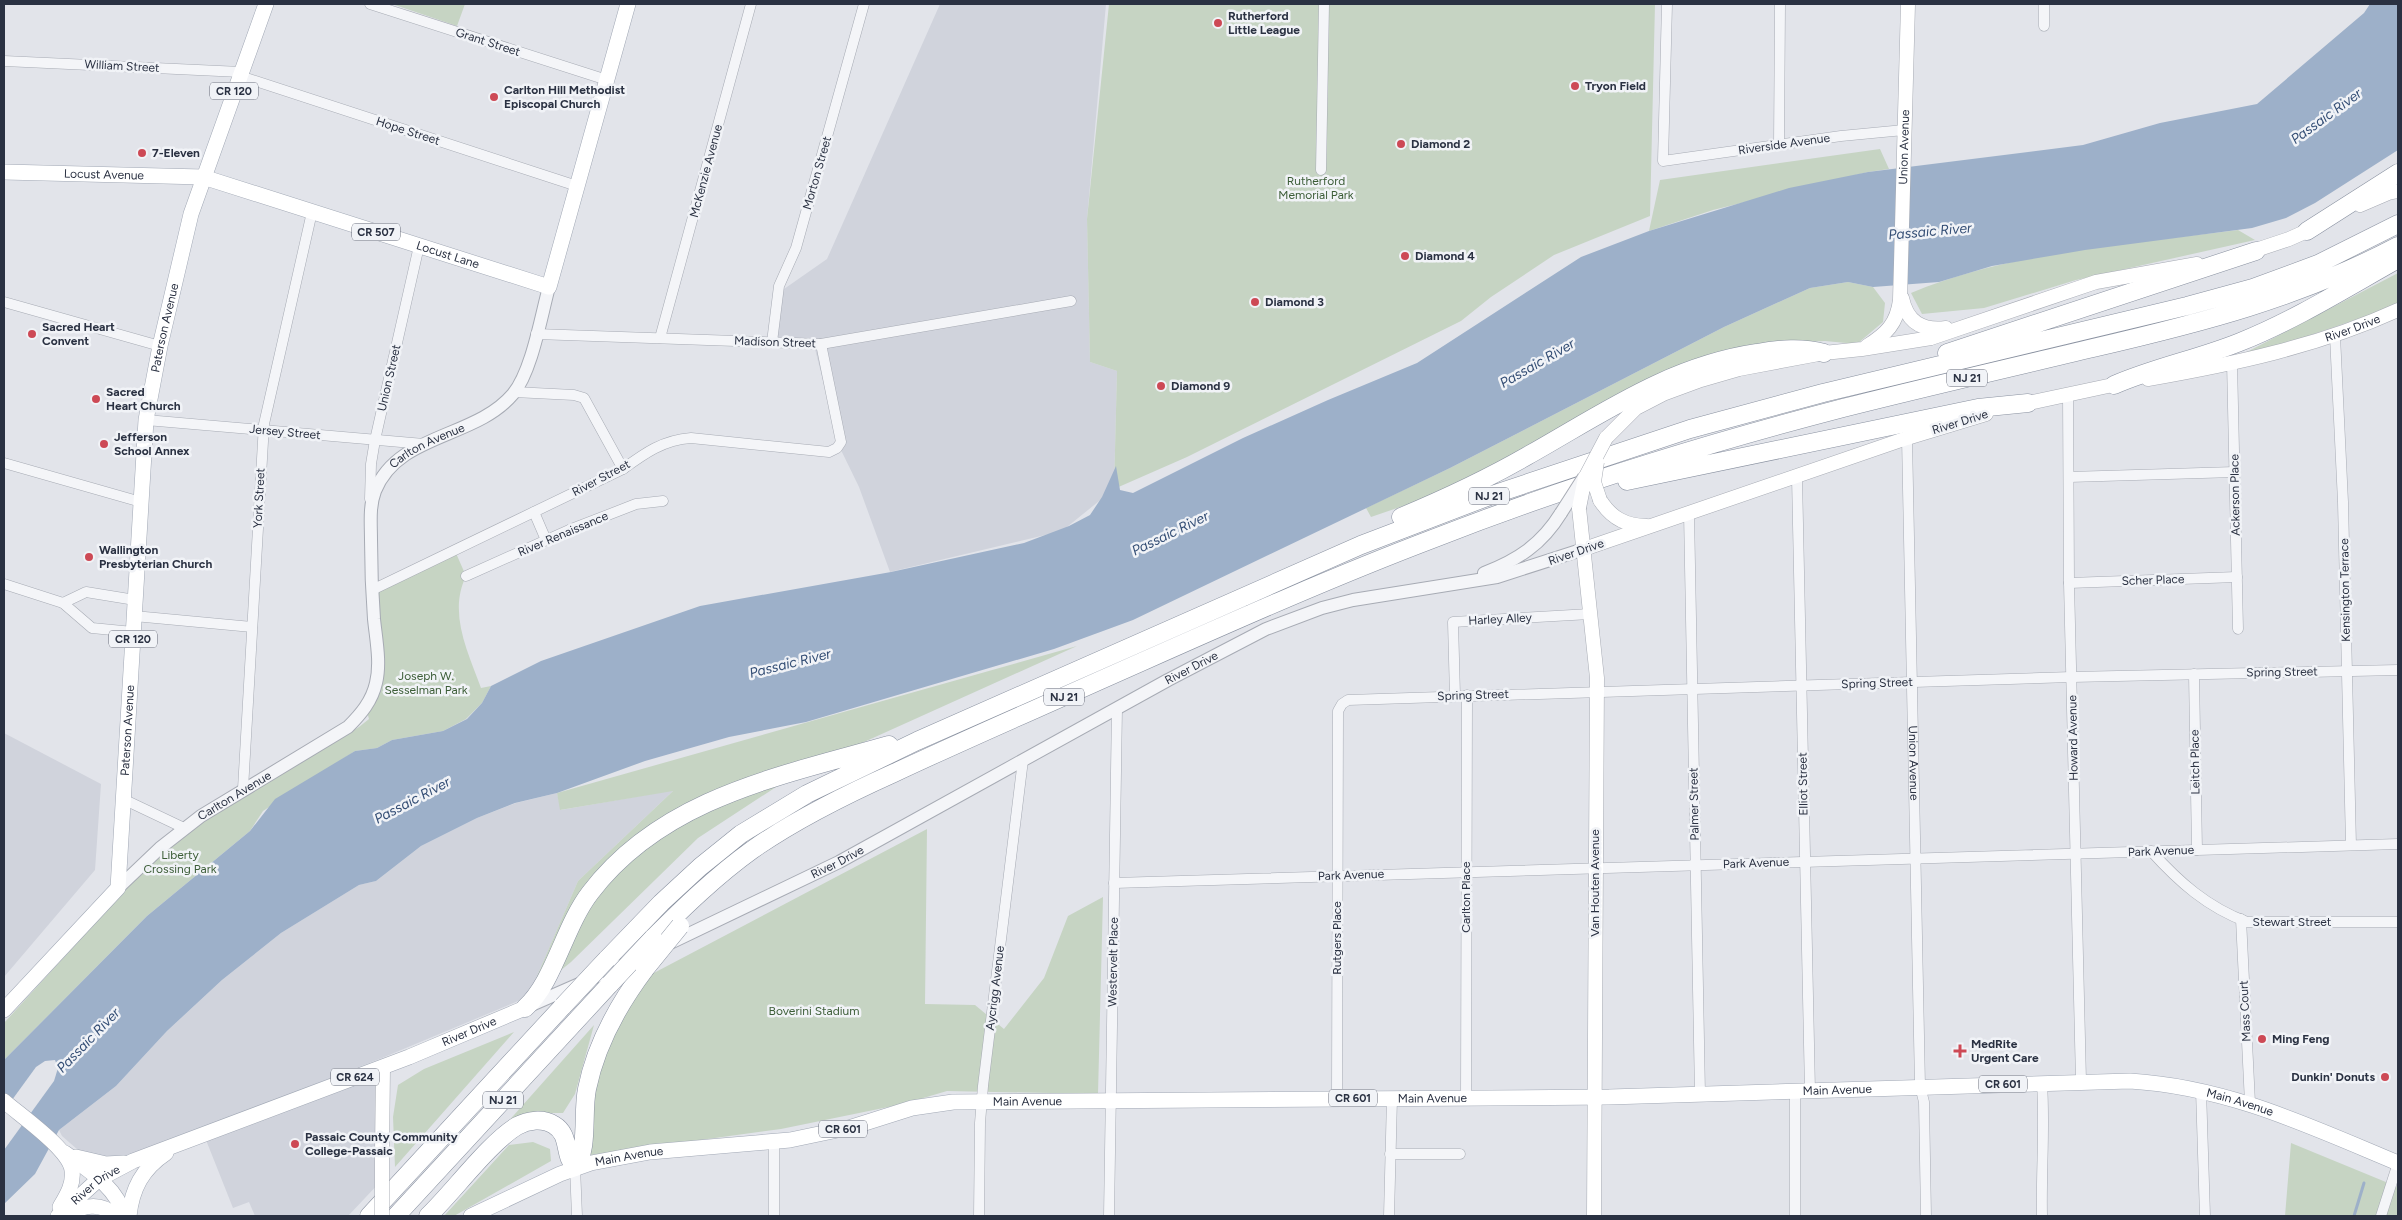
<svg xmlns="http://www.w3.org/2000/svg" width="2402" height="1220" font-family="Figtree,sans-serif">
<rect width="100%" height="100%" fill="#e2e4ea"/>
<path fill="#d0d3dc" d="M940 4H1106L1087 219 1090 362 1117 371 1114 489 1062 531 890 572 859 487 840 448 813 341 768 340 774 296 827 259Z
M4 733 101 784 95 870 4 977Z
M674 790 578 881 528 997 382 1058 120 1161 78 1150 62 1136 59 1130 116 1086 167 1031 222 980 281 933 359 885 376 881 421 846 477 818 516 803 557 793 561 810Z
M383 1067 382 1180 348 1216H255L249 1202 233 1208 204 1135Z"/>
<path fill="#c6d4c3" d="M392 4H465L457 26Z
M1109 4H1655L1650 216 1554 255 1491 297 1461 321 1187 457 1114 489 1117 371 1090 362 1087 219Z
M1880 149 1889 169 1868 172 1713 210 1649 231 1660 180Z
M2238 230 2255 240 2076 280 1984 308 1922 314 1911 293C2012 251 2130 244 2238 230Z
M2398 273V303L2387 309 2270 349 2245 353Z
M1848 282 1873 287 1885 303 1883 322 1857 344 1825 341 1775 343 1510 458 1435 495 1371 517 1366 508 1450 468 1724 327 1810 288Z
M455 551 466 576C448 613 468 652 481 688L491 686 482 703 466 719 443 731 392 740 377 748 355 751 263 811 250 831 147 916 4 1060V1023L136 878 160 857V854L221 808 359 727 369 719 366 708 372 696V590Z
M1077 646 802 770 698 838 571 962 528 997 578 881 673 791 560 810 557 793Z
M927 829 925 1004 975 1005 1004 1029 1044 978 1068 916 1103 897 1098 1094 947 1091 903 1104 781 1129 591 1155 587 1110 610 1029 650 975Z
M594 1025 575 1094 563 1113H536L506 1124Z
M514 1032 395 1167 393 1117 398 1085 424 1069Z
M533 1142 550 1149 551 1161 454 1216H444L509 1145Z
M2291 1143 2398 1187V1216H2285Z"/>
<path fill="#9db0c9" d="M2370 4H2398V150L2315 203 2286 218 2252 228 2085 250 1992 266 1939 282 1873 287 1848 282 1810 288 1724 327 1450 468 1133 620 1054 649 806 722 729 737 645 761 557 793 515 803 477 818 421 846 376 881 359 885 281 933 222 980 167 1031 116 1086 59 1130 35 1174 4 1204V1060L147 916 250 831 275 799 355 751 377 748 392 740 443 731 467 719 482 703 491 686 541 661 700 606 891 572 1024 543 1069 526 1090 515 1102 497 1116 466 1120 490 1133 493 1243 438 1328 400 1417 363 1581 257 1649 231 1789 188 1868 172 2083 145 2160 123 2257 104 2364 13Z"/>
<path fill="#e2e4ea" d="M55 1060 58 1068 54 1081 4 1150V1111L36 1067 45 1061Z"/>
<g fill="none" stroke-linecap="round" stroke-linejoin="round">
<path stroke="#9db0c9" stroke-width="3" d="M2354 1216 2364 1183"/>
<g stroke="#a7abb4" stroke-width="11">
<g id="minor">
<path d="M370 4 607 80"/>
<path d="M1667 4 1663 161 1841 136 1904 130"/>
<path d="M2044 26V4"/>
<path d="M4 61 241 72"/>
<path d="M240 76 577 186"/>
<path d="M1779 145 1780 4"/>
<path d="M1321 170 1324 4"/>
<path d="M4 302 160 346"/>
<path d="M536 334 821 344 1071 301"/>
<path d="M2335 336 2343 502 2351 845"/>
<path d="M660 338 751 4"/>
<path d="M772 342 779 286 796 248 864 4"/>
<path d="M2232 362 2238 629"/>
<path d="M514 392 574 395 584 398 623 469"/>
<path d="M2068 394 2069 583 2081 1081"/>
<path d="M146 420 424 444"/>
<path id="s1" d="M1907 438 1920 1086 1924 1102 1926 1216"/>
<path d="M4 463 141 502"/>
<path d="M1797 477 1810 1091"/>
<path d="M2069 477 2235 472"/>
<path d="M370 499 371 464 375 440 419 246"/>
<path d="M534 512 546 540"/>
<path d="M1689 513 1700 1094"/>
<path d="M466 576 569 530 636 504 663 501"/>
<path d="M2069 583 2237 577"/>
<path d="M4 584 63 603 92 628 133 632"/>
<path d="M372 590 623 469C645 453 663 440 691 438L829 452 837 448 841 442 821 344"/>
<path d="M63 603 86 592 135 600"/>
<path d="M134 616 252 627"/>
<path d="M2194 674 2197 850"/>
<path d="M1455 696 1453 622 1590 614"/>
<path d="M243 789 264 424 312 212"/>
<path d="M125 800 184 828"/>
<path d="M2151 851C2179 882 2207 907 2247 922H2398"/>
<path d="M1114 883 2398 844"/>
<path d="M2241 919 2250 1103"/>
<path d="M2042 1083C2045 1127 2041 1171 2042 1216"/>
<path d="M2201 1090 2205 1216"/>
<path d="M1466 1098 1467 695"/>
<path d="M1337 1099 1338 711 1342 704 1348 700 2072 677 2398 670"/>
<path d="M1390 1154H1460"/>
<path d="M575 1167 577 1216"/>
<path d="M774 1216V1142"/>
<path d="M979 1216 980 1123 983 1086 1023 760"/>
<path d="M1109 1216 1117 708"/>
<path d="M1389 1216 1392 1098"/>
<path d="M1795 1216V1091"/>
<path d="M2381 1216 2398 1163"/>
</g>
</g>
<g stroke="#a7abb4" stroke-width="14">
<g id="tertiary">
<path d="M1484 573C1518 560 1542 544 1561 513"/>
<path id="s2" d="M118 888 160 848 201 816 348 727C361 714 372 701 376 683 381 663 376 639 374 619 372 593 371 566 371 540 371 523 369 507 375 491 398 433 475 439 513 394 532 371 541 316 549 287"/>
<path id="s3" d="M668 944 839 862 1168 680 1266 629 1322 608 1353 600 1497 577 1581 550"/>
<path d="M529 1006 625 964"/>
</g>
</g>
<g stroke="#a7abb4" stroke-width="15">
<g id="secondary">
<path d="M2360 205 2388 193 2398 191"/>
<path d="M2247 253 2289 239 2316 227"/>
<path d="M1902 298C1907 322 1922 331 1946 328"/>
<path id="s4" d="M1867 346C1886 334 1897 324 1900 300L1908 4"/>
<path id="s5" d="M2148 379C2234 364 2319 346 2398 310"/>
<path d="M2019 405 2122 383"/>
<path d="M1606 438 1636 408 1663 394 1701 380 1739 369 1824 353 1862 349 1931 338 2096 282 2197 264"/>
<path d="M1600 500C1611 518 1626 526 1647 526"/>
<path d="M1579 508 1597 678 1594 1216"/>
<path d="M1581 550 1907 438 1986 414"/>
<path d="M382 1153 383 1067"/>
</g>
</g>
<g stroke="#a1a8b5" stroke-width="16">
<g id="primary">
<path id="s6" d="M4 172 203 177 549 287 628 4"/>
<path id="s7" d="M4 1010 118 888 146 420 160 346 191 214 266 4"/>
<path d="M4 1101C21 1116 69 1149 72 1170 74 1184 67 1195 60 1207"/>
<path d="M65 1153C87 1169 118 1188 124 1216"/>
<path d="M76 1157 106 1164 124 1163"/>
<path id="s8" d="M58 1216 99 1179 133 1161 409 1057 525 1008"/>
<path d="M65 1216C83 1205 100 1201 116 1216"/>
<path d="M129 1216C132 1189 142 1169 166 1153"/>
<path id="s9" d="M471 1216 560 1174 591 1163 650 1152 790 1140 852 1127 912 1108 953 1102 1609 1097 2130 1081C2228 1087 2309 1126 2398 1163"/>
</g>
</g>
<g stroke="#8991a0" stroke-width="19">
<path id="motorway" d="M2307 231 2398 173
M1947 353 2256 251
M2114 385C2155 367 2198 359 2240 342 2295 320 2346 288 2398 259
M1627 481 1978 408 2028 403
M1401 517C1444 499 1487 479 1527 456 1602 414 1669 366 1757 353 1780 349 1802 347 1824 353
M653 938C684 907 716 876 752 850 796 819 845 795 894 773 960 742 1027 713 1094 683 1207 633 1319 582 1435 538 1568 486 1705 444 1843 408 1926 387 2009 368 2093 348 2201 323 2299 298 2398 246
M607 959 661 903 700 867 741 834 807 794 917 741 1361 545 1492 495 1690 429 1823 393 2187 306 2253 288 2318 264 2398 224
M525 1008C554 982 564 927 590 893 662 798 780 776 889 745
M369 1216 563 1006
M396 1216 610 984
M428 1216C454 1191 489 1143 517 1126 528 1120 543 1118 554 1125 571 1135 563 1155 575 1167 589 1150 582 1113 587 1089 596 1044 618 1005 645 969"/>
</g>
<use href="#minor" stroke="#f4f5f8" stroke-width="10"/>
<use href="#tertiary" stroke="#f4f5f8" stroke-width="12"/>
<use href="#secondary" stroke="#fff" stroke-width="14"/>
<use href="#primary" stroke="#fff" stroke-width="15"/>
<use href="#motorway" stroke="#fff" stroke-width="18"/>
<g stroke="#a7abb4" stroke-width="14" stroke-linecap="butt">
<path id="tertiary-bridge" d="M1561 513 1584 477"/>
</g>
<g stroke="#a7abb4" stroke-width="15" stroke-linecap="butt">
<path id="secondary-bridge" d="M1597 462 1594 482 1600 500
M1579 508 1585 478 1606 438
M382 1216V1153"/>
</g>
<g stroke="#8991a0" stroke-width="19" stroke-linecap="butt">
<path id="motorway-bridge" d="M645 969 680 926
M610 984 653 938
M563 1006 607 959"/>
</g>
<use href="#tertiary-bridge" stroke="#f4f5f8" stroke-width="12"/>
<use href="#secondary-bridge" stroke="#fff" stroke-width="14"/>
<use href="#motorway-bridge" stroke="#fff" stroke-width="18"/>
</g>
<g fill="#cd4955" stroke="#f1f3f7" stroke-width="2">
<circle cx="1218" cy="23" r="5"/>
<circle cx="1575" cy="86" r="5"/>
<circle cx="494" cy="97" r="5"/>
<circle cx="1401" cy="144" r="5"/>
<circle cx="142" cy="153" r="5"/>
<circle cx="1405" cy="256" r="5"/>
<circle cx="1255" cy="302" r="5"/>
<circle cx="32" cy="334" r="5"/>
<circle cx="1161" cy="386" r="5"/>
<circle cx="96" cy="399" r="5"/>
<circle cx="104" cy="444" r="5"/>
<circle cx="89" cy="557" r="5"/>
<circle cx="2262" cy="1039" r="5"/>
<path d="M1957.5 1043.5h5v5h5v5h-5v5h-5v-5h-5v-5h5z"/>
<circle cx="2385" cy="1077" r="5"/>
<circle cx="295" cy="1144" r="5"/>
</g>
<g text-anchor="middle" stroke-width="5" stroke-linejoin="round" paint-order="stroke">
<g fill="#f1f3f7" stroke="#666b78" stroke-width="1">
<rect x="210" y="82.5" width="48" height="17" rx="4"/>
<rect x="352" y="223.5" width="48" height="17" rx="4"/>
<rect x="1947" y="369.5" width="40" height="17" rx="4"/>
<rect x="1469" y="487.5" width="40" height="17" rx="4"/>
<rect x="109" y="630.5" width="48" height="17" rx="4"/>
<rect x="1044" y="688.5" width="40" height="17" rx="4"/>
<rect x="331" y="1068.5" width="48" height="17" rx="4"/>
<rect x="1979" y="1075.5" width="48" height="17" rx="4"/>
<rect x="1329" y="1089.5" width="48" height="17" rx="4"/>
<rect x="483" y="1091.5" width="40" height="17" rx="4"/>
<rect x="819" y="1120.5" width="48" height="17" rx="4"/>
</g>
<g font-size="11" font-weight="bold" fill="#2a3142">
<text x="234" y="95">CR 120</text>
<text x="376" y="236">CR 507</text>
<text x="1967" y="382">NJ 21</text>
<text x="1489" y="500">NJ 21</text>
<text x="133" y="643">CR 120</text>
<text x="1064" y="701">NJ 21</text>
<text x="355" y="1081">CR 624</text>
<text x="2003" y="1088">CR 601</text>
<text x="1353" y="1102">CR 601</text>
<text x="503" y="1104">NJ 21</text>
<text x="843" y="1133">CR 601</text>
</g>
<g font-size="12" font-weight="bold" fill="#2a3142" stroke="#f1f3f7" text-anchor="start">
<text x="1228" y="20">Rutherford<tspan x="1228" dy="14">Little League</tspan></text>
<text x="1585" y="90">Tryon Field</text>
<text x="504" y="94">Carlton Hill Methodist<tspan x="504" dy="14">Episcopal Church</tspan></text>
<text x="1411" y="148">Diamond 2</text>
<text x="152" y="157">7-Eleven</text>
<text x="1415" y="260">Diamond 4</text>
<text x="1265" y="306">Diamond 3</text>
<text x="42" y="331">Sacred Heart<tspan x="42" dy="14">Convent</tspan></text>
<text x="1171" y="390">Diamond 9</text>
<text x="106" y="396">Sacred<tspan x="106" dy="14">Heart Church</tspan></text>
<text x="114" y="441">Jefferson<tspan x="114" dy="14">School Annex</tspan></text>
<text x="99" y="554">Wallington<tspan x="99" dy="14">Presbyterian Church</tspan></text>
<text x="2272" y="1043">Ming Feng</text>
<text x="1971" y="1048">MedRite<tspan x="1971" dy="14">Urgent Care</tspan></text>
<text x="2375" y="1081" text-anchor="end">Dunkin' Donuts</text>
<text x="305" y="1141">Passaic County Community<tspan x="305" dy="14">College-Passaic</tspan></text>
</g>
<g font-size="12" fill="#2a3142" stroke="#f1f3f7">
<text transform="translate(488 42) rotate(18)" y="4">Grant Street</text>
<text transform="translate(122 66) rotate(3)" y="4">William Street</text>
<text transform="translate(408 131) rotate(18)" y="4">Hope Street</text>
<text transform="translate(1784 144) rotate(-8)" y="4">Riverside Avenue</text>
<text dy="4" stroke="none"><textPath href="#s4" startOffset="212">Union Avenue</textPath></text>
<text transform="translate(706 171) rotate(-75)" y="4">McKenzie Avenue</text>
<text transform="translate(817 173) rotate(-74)" y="4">Morton Street</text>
<text dy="4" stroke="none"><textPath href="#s6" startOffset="100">Locust Avenue</textPath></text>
<text dy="4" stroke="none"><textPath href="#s6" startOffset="456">Locust Lane</textPath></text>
<text dy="4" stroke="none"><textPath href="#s7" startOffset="730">Paterson Avenue</textPath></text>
<text dy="4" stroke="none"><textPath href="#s5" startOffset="211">River Drive</textPath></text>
<text transform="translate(775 342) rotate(2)" y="4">Madison Street</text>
<text transform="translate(389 378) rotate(-77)" y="4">Union Street</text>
<text transform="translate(1960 422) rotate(-17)" y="4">River Drive</text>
<text transform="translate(285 432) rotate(5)" y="4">Jersey Street</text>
<text dy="4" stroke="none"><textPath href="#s2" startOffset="599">Carlton Avenue</textPath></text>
<text transform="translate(601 478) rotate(-28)" y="4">River Street</text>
<text transform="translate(2235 495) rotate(-91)" y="4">Ackerson Place</text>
<text transform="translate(259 498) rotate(-87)" y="4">York Street</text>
<text transform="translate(563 534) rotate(-23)" y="4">River Renaissance</text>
<text transform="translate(1576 552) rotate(-19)" y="4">River Drive</text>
<text transform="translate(2153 580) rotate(-2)" y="4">Scher Place</text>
<text transform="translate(2345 590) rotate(-91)" y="4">Kensington Terrace</text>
<text transform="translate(1500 619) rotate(-3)" y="4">Harley Alley</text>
<text dy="4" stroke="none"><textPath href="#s3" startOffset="592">River Drive</textPath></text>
<text transform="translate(2282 672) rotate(-1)" y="4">Spring Street</text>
<text transform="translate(1877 683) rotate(-2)" y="4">Spring Street</text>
<text transform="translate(1473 695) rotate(-2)" y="4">Spring Street</text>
<text dy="4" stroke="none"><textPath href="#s7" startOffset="325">Paterson Avenue</textPath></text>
<text transform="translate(2073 738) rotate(-91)" y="4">Howard Avenue</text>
<text dy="4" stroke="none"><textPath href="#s1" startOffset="325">Union Avenue</textPath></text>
<text transform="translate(2195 762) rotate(-91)" y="4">Leitch Place</text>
<text transform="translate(1803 784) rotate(-91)" y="4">Elliot Street</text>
<text dy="4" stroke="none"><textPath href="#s2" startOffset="149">Carlton Avenue</textPath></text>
<text transform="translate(1694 804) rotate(-91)" y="4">Palmer Street</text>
<text transform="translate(2161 851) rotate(-2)" y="4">Park Avenue</text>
<text dy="4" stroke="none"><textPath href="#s3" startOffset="188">River Drive</textPath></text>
<text transform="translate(1756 863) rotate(-2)" y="4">Park Avenue</text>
<text transform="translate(1351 875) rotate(-2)" y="4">Park Avenue</text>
<text transform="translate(1595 883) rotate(-90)" y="4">Van Houten Avenue</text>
<text transform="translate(1466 897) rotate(-90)" y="4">Carlton Place</text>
<text x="2292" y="926">Stewart Street</text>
<text transform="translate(1337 938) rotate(-90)" y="4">Rutgers Place</text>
<text transform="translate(1113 962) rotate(-89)" y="4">Westervelt Place</text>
<text transform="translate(995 988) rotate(-83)" y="4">Aycrigg Avenue</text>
<text transform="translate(2245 1011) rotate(-93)" y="4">Mass Court</text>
<text dy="4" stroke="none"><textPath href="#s8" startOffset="454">River Drive</textPath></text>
<text dy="4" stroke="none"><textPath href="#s9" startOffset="1384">Main Avenue</textPath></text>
<text dy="4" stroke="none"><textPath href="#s9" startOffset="979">Main Avenue</textPath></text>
<text dy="4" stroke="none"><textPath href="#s9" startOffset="574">Main Avenue</textPath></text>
<text dy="4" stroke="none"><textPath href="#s9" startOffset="1789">Main Avenue</textPath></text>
<text dy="4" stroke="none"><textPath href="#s9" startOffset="170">Main Avenue</textPath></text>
<text dy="4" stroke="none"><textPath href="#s8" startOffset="49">River Drive</textPath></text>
</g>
<g font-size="12" fill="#3c5d37" stroke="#f1f3f7">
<text x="1316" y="185">Rutherford<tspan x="1316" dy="14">Memorial Park</tspan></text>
<text x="426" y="680">Joseph W.<tspan x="426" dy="14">Sesselman Park</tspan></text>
<text x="180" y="859">Liberty<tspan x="180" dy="14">Crossing Park</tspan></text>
<text x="814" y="1015">Boverini Stadium</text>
</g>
<g font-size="14" font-style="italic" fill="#344e75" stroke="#f1f3f7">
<text transform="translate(2326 116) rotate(-36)" y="5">Passaic River</text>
<text transform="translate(1930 231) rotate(-5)" y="5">Passaic River</text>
<text transform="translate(1537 363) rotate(-30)" y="5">Passaic River</text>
<text transform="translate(1170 533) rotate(-26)" y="5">Passaic River</text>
<text transform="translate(790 663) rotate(-14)" y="5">Passaic River</text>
<text transform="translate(412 800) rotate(-28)" y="5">Passaic River</text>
<text transform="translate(88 1040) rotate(-46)" y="5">Passaic River</text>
</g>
</g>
<rect width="2402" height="1220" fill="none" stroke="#2a3142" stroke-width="10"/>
</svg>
